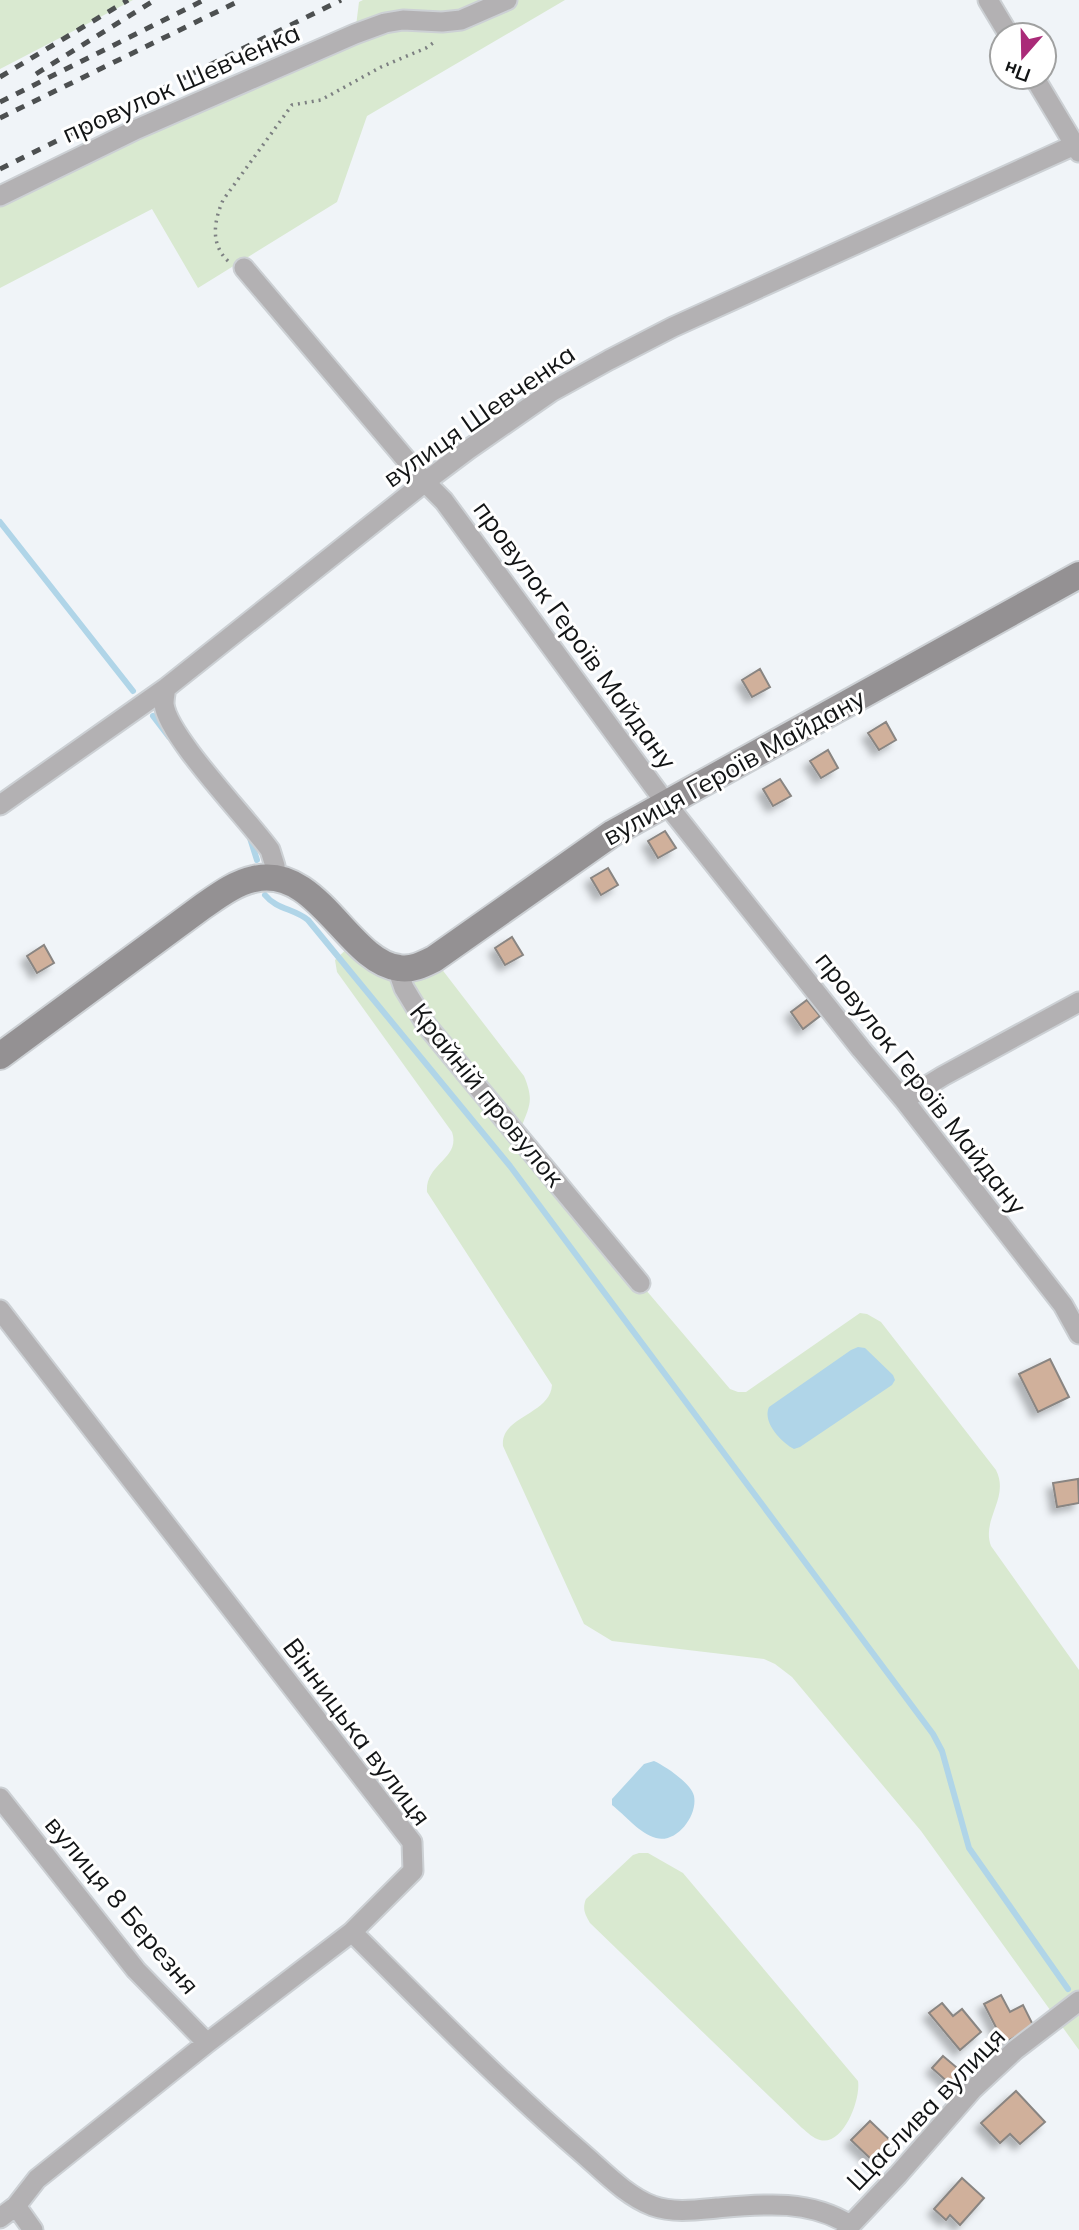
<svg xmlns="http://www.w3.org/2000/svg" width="1079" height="2230" font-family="Mulish,sans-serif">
<defs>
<filter id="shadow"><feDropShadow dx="-6" dy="6" stdDeviation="3.5" flood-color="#0004"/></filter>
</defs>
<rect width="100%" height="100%" fill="#f0f4f8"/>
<path fill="#d9e9d0" d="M0 0H133L0 69Z
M363 0H565L367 116 337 202 198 288 152 209 0 288V196L355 34 359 2Z
M356 940 380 962 434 959 524 1076C534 1100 530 1105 521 1128L640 1283 730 1389 738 1392H746L860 1313 867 1314 881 1322 996 1470C1010 1498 981 1519 991 1546L1079 1670V2050L921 1831 792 1677 775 1664 764 1659 612 1641 584 1624 503 1446C500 1416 550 1415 552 1385L427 1192C425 1163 461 1159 452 1132L337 972 335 960Z
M639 1853H648L683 1873 858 2081C861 2098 844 2146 820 2140 814 2139 807 2132 802 2128L590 1923C585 1914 582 1909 586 1899L633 1855Z"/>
<path fill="#b0d5e8" d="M858 1347 865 1348 893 1375 895 1380 892 1385 800 1447 794 1449C781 1442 762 1422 769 1407L851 1350Z
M654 1761C665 1766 691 1783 694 1796 698 1816 676 1844 656 1838 640 1834 625 1815 612 1805V1799L644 1764Z"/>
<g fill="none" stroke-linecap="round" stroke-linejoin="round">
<path stroke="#b0d5e8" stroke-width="6" d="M0 522 133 691
M153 716 169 737
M250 838 257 860
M265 895C276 909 295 909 308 920L510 1166 933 1734 942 1751 969 1848 1068 1989"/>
</g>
<path fill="#d0b09b" stroke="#898582" stroke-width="2" filter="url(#shadow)" d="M760 669 770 687 752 697 742 680Z
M886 722 896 740 879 750 868 733Z
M828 750 838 768 821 778 810 761Z
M780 779 791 796 773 806 763 789Z
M665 831 676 848 658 858 648 841Z
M608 868 618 885 601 895 591 878Z
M512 937 523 955 505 965 495 948Z
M44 945 54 963 37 973 27 956Z
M807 1000 820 1016 803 1029 791 1012Z
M1050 1359 1069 1397 1038 1412 1019 1374Z
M1078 1479 1079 1503 1057 1507 1053 1483Z
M1001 1995 1010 2012 1023 2005 1034 2027 1004 2043 984 2004Z
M942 2003 953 2016 962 2009 981 2032 960 2050 929 2013Z
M943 2056 962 2072 951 2085 932 2068Z
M1016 2091 1045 2122 1020 2144 1010 2134 1000 2143 981 2123Z
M870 2121 893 2143 874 2162 851 2140Z
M962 2178 984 2198 960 2225 950 2215 946 2220 934 2209Z"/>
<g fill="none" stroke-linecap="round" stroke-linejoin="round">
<g stroke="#ccd0d4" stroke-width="23">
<path id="street" d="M988 0 1009 35
M1034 77 1079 152
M0 196 137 129 355 34 385 23 403 20 442 22 461 20 507 0
M244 268 425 482 444 501 665 802 861 1049 904 1100 1063 1305 1079 1334
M166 688C165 693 164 699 164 704 167 736 248 819 270 850L275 866 276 878
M0 805 166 688 425 482 469 449 551 392 609 360 673 327 1079 143
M397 968 404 988 427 1026 640 1283
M904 1100 943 1076 1079 1002
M0 1310 412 1842 413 1871 352 1932C427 2007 501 2083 581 2152 603 2171 626 2196 653 2206 673 2213 696 2210 717 2208 763 2204 809 2199 850 2225
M0 1798 136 1970 207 2043
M16 2206 37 2179 207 2043 352 1932
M0 2218 16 2206 33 2230
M846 2230 898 2175 973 2089 1015 2050 1079 2001"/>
</g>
<g stroke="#ccd0d4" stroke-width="30">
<path id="secondary" d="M0 1056 202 907C218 896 235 883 254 879 318 864 348 962 399 968 412 970 422 965 434 959L613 833 1079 575"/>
</g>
<path stroke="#7d8082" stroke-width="3.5" stroke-dasharray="2 5" stroke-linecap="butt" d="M228 261C210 244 214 221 223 200L292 105 321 100 381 67 426 48 436 41"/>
<use href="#street" stroke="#b3b1b3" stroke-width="19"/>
<use href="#secondary" stroke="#949193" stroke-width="26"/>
<path stroke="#4d5051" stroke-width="5" stroke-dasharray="9 9" stroke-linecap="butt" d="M36 74 155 0
M0 77 128 0
M0 102 204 0
M0 118 241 0
M0 169 341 0"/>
</g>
<g text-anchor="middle" stroke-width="6" stroke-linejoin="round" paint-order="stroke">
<g font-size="26" fill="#121415" stroke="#fff">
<text transform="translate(181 83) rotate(-24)" y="9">провулок Шевченка</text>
<text transform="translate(479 416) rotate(-35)" y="9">вулиця Шевченка</text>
<text transform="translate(575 635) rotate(54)" y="9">провулок Героїв Майдану</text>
<text transform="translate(734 767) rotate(-29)" y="9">вулиця Героїв Майдану</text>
<text transform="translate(921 1083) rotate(52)" y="9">провулок Героїв Майдану</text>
<text transform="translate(487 1095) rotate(51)" y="9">Крайній провулок</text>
<text transform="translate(357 1732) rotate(53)" y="9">Вінницька вулиця</text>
<text transform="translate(122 1905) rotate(50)" y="9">вулиця 8 Березня</text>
<text transform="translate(926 2109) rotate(-46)" y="9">Щаслива вулиця</text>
</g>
</g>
<g transform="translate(1023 56) rotate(200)"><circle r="33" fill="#ffffff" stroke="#a0a1a1" stroke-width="2"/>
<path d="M0-5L12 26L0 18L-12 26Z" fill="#aa2a78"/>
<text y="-10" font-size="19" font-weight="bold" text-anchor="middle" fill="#121415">Пн</text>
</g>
</svg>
